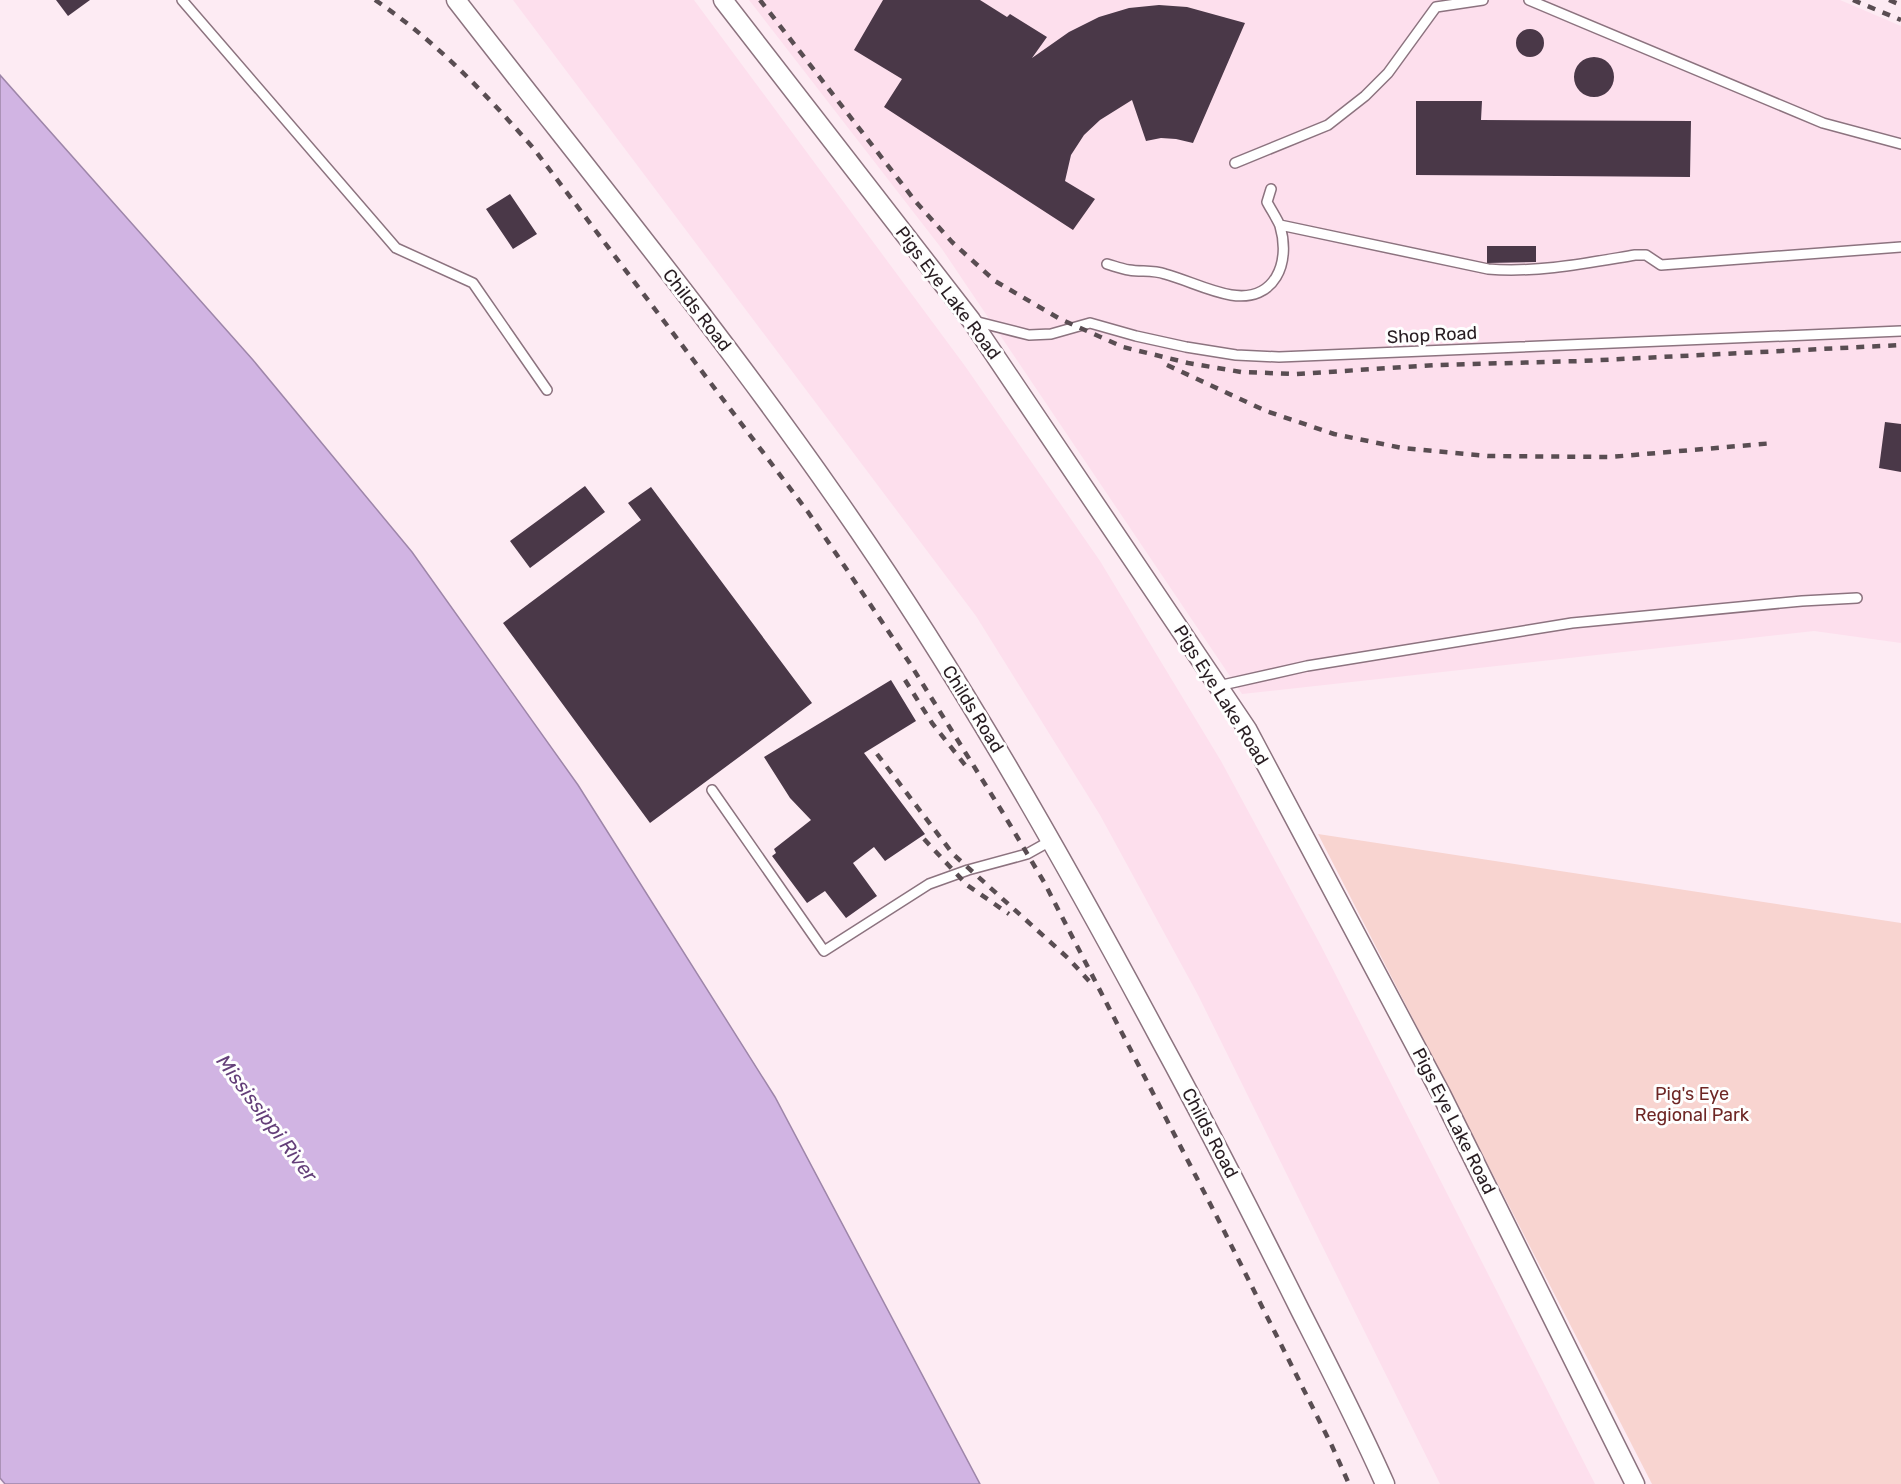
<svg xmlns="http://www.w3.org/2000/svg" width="1901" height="1484" font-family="Rubik,sans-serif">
<rect width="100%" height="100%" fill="#fdebf3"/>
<path fill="#fddfed" d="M513 0H694L965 366 1100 561 1221 761 1320 944 1595 1484H1440L1198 995 1100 815 976 616Z
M749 0H1840L1901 26V643L1814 631 1242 694 942 249Z"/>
<path fill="#f8d4d0" d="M1318 834 1901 923V1484H1652Z"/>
<path fill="#d1b4e3" stroke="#9e86a9" stroke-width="1.5" d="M0 75 253 360 412 552 578 785 775 1097 980 1484H5L0 1478Z"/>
<path fill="#4a3848" d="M56 0H90L68 16Z
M883 0H980L1007 17 1010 14 1047 37 1032 58 1069 32 1099 17 1129 8 1159 5 1187 7 1245 23 1193 143 1176 139 1161 138 1146 141 1132 100 1100 120 1084 135 1071 155 1065 181 1095 199 1073 230 884 107 902 79 854 50Z
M1516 43a14 14 0 1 1 28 0a14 14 0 1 1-28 0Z
M1574 77a20 20 0 1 1 40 0a20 20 0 1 1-40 0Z
M1416 101H1482L1481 120 1691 121 1690 177 1416 175Z
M510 194 537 234 513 249 486 209Z
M1487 246H1536V262L1487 263Z
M1885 422 1901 424V472L1879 468Z
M585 486 605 512 530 568 510 541Z
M651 487 812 703 650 823 503 623 641 520 628 503Z
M891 680 916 721 864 753 925 834 885 861 874 847 853 863 877 896 846 918 825 891 807 903 772 856 776 853 774 849 811 820 790 798 764 757Z"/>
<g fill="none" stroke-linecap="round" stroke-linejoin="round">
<g stroke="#8c737f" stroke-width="12">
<path id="service" d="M182 0 396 248 473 283 547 390
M1529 0 1823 123 1901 144
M1235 163 1328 125 1365 96 1388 73 1436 7 1483 0
M1280 225 1488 269C1538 273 1587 263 1635 255H1646L1661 265 1901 247
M1107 264C1114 266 1122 269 1129 270 1141 272 1153 270 1165 274 1187 280 1208 291 1231 295 1275 302 1291 263 1280 226 1279 222 1270 208 1267 202L1271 189
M974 321 1029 335 1051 334 1090 323 1136 336 1186 347 1236 355 1279 357 1901 331
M1218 686 1307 666 1572 623 1802 601 1857 598
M712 790 824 951 929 884 968 870 1027 854 1052 840"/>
</g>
<g stroke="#8c737f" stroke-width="21">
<path id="minor" d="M456 0C584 165 717 327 836 498 958 672 1062 856 1162 1043 1210 1131 1255 1220 1300 1310 1329 1367 1359 1425 1385 1484
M723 0 971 320 1247 729 1441 1094 1635 1484"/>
</g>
<use href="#service" stroke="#fff" stroke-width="9"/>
<use href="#minor" stroke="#fff" stroke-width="18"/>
<path stroke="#594d52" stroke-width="4.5" stroke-dasharray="8 8" stroke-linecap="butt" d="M375 0C436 41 486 94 534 149L808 512 909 662 1003 813 1044 882 1219 1221 1332 1446 1349 1484
M760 0 916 202 952 242 995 281 1060 319 1123 347 1188 363 1241 372 1296 374 1437 365 1582 361 1901 345
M1853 0 1901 20
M1889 0 1901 5
M1167 365 1266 411 1334 434 1402 448 1488 456 1610 457 1774 443
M905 680 932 723 969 770
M877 754 953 854 1069 959 1089 981
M924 839 967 885 1009 914"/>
</g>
<g text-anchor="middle" stroke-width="6" stroke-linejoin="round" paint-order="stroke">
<g font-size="18" fill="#271c21" stroke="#fefefe">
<text transform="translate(948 293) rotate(53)" y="6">Pigs Eye Lake Road</text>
<text transform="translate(697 310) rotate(52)" y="6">Childs Road</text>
<text transform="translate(1432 335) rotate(-3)" y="6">Shop Road</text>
<text transform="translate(1221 695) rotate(58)" y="6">Pigs Eye Lake Road</text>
<text transform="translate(973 709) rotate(58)" y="6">Childs Road</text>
<text transform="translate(1454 1121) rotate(63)" y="6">Pigs Eye Lake Road</text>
<text transform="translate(1210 1133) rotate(62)" y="6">Childs Road</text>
</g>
<g font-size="18" fill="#6e2725" stroke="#fefefe">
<text x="1692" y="1100">Pig's Eye<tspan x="1692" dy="21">Regional Park</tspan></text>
</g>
<g font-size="20" font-style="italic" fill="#643f79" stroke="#fefefe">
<text transform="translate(267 1118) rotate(53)" y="7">Mississippi River</text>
</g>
</g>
</svg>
